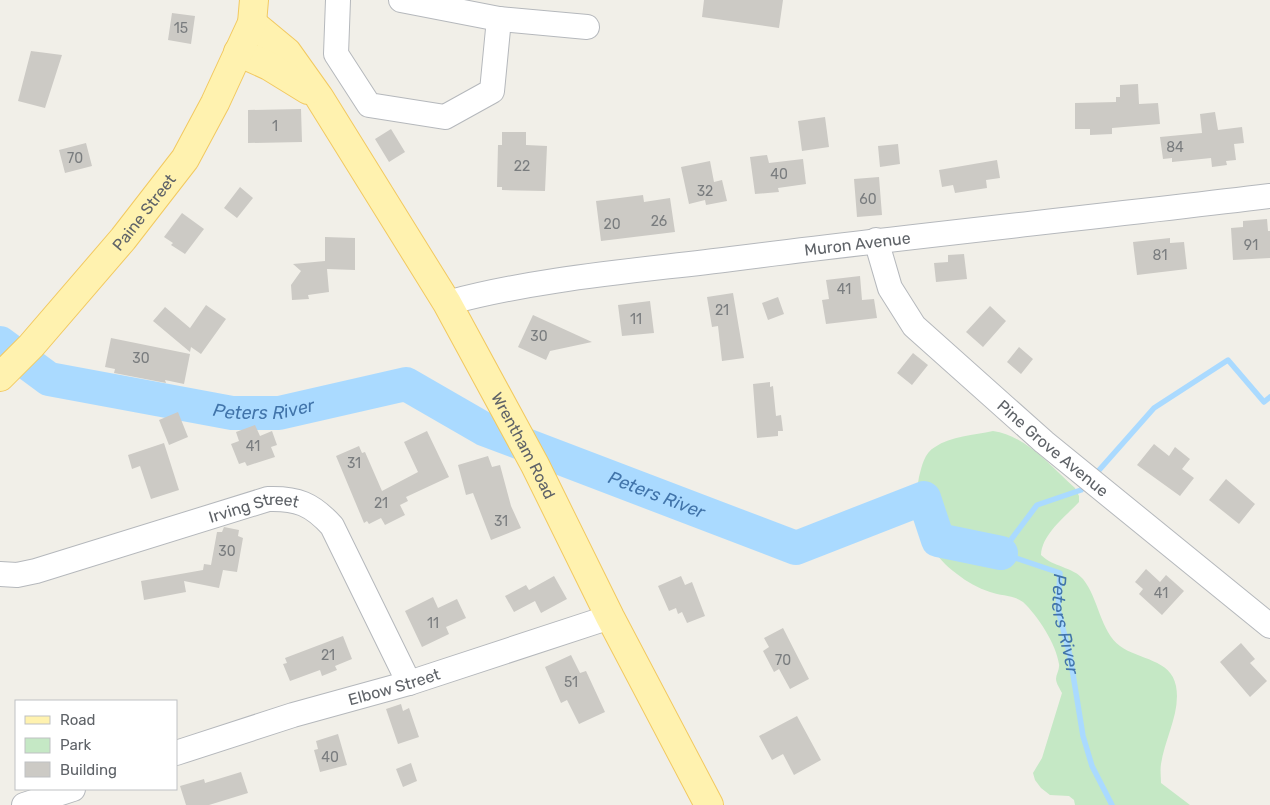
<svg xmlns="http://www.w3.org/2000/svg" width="1270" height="805" font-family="Rubik,sans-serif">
<rect width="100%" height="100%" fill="#f1efe8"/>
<path fill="#c5e8c5" d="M993 431C1027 436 1050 466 1075 488L1079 496V502C1065 517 1042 534 1041 555 1053 567 1073 567 1083 579 1099 599 1100 631 1120 646 1139 660 1171 659 1176 686 1181 712 1165 738 1161 764 1160 770 1161 777 1161 783L1190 805H1075L1074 800 1069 796 1050 795 1041 788 1035 780 1033 773 1042 758 1062 693C1060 689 1056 683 1056 679 1056 674 1060 669 1059 664 1056 644 1038 616 1023 602 1014 595 1001 596 990 592 978 588 967 582 957 574 925 551 912 514 919 477 922 466 924 453 935 447 951 436 974 435 993 431Z"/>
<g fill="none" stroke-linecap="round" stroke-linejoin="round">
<g stroke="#aadaff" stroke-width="5.5">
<path d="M1093 477 1154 408 1228 360 1264 402 1270 397"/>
<path id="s1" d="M1087 484 1081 490 1037 505 1001 553 1060 573 1058 609 1070 656 1083 736 1092 766 1112 805"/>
</g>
<path stroke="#aadaff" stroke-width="34" id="s2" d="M0 343 49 379 232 413H279L406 384 484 429 796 548 924 498 938 540 1001 553"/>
</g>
<path fill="#cccac5" d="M704 0H783L779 28 702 17Z
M172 13 195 16 191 44 168 40Z
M31 51 62 55 45 108 18 101Z
M1138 84 1139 104 1158 103 1160 124 1112 128V134L1090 135V129H1075V103L1116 102V97H1120V85Z
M301 109 302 142 248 143V110Z
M1215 112 1218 130 1242 127 1244 143 1234 144 1236 160 1226 161 1227 165 1212 167 1211 158 1172 162V158L1163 159 1160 137 1202 133 1200 114Z
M825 117 829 147 802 151 798 121Z
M391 129 405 152 389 162 375 139Z
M502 132H526V145L547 146 545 191 502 190V187H497L498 145H502Z
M86 143 92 166 65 173 59 150Z
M898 144 900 164 880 167 878 146Z
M767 155 769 163 803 159 806 184 778 188 779 192 755 194 750 157Z
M997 160 1000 178 986 180 987 188 955 193 953 185 942 187 939 170Z
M710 161 714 182 722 180 727 201 706 205 705 200 689 204 681 167Z
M879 177 882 215 857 217 854 179Z
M240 187 253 198 237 218 224 208Z
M643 195 644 202 670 198 675 232 601 241 596 201Z
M182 213 204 229 185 254 171 245 173 243 164 237Z
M1267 219 1268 231H1270V258L1233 260 1231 228 1243 227V221Z
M325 237 355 238V270L327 269 329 292 308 295 309 299 292 300 291 285 301 271 293 264 325 261Z
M1170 238V243L1184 242 1187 269 1137 275 1133 242Z
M964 254 967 279 936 282 934 263 948 262V255Z
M860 276 862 300 874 299 877 318 826 324 822 300 829 299 826 280Z
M733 293 744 358 722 361 718 326 712 327 707 297Z
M778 297 784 314 768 320 762 303Z
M650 301 654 333 622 336 618 305Z
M206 305 226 319 201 354 191 347 190 352 153 321 165 307 190 328Z
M990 306 1006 321 983 347 966 332Z
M533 315 592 342 550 351 546 360 518 347Z
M111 338 190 354 184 384 165 380 166 383 114 373 115 369 105 367Z
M1019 347 1033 359 1021 374 1007 362Z
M913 353 928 365 912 385 897 373Z
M770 382V387L773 386 776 416 781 415 783 431H778V436L757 438 753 384Z
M178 412 188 437 169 445 159 420Z
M255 425 260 436 272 431 277 445 271 447 275 457 247 466 245 462 239 464 231 444 239 441 236 432Z
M427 431 449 477 406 497 408 501 400 505 405 515 385 525 381 518 369 524 367 521 364 523 336 456 359 446 362 453 365 452 382 491 418 472 404 442Z
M164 443 179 490 151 499 140 466 132 469 128 455Z
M1154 444 1169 456 1175 447 1190 459 1182 469 1194 478 1180 496 1137 465Z
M488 456 492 467 500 465 511 506 521 528 491 540 473 493 466 495 458 465Z
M1226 479 1255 504 1239 524 1209 500Z
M224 527 239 530 238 536 243 538 237 572 223 570 219 588 184 581 186 592 144 600 141 581 203 570 204 564 211 565 217 532H222Z
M1146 569 1160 582 1166 575 1184 591 1162 615 1139 594 1143 589 1135 582Z
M554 576 567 599 541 613 535 601 514 612 505 596 526 585 529 590Z
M681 576 685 585 692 582 705 616 687 623 682 612 678 614 676 608 669 611 658 586Z
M433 597 438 608 457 599 466 618 446 627 449 634 422 647 405 611Z
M783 628 809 679 790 689 779 669 774 672 763 651 769 647 764 638Z
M343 636 352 659 335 666 337 670 322 676 320 670 290 681 283 664 287 663 285 658Z
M1241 643 1255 659 1250 663 1267 681 1250 697 1220 662Z
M571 655 580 673 586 671 605 712 579 724 567 700 561 703 545 667Z
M401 704 403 711 409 708 419 737 398 744 386 709Z
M797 716 821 760 794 775 783 754 772 760 759 736Z
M338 734 347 765 320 772 314 750 318 749 316 741Z
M411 763 417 781 403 787 396 769Z
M241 772 248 793 209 805H186L180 786 204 779 205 783Z"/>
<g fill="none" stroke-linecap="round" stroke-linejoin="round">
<g stroke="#b5b8bc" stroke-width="26">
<g id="minor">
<path d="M338 0 336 54 369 105 445 117 492 91 499 19"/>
<path d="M401 0 499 19 587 27"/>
<path id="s3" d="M876 240 890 288 914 326 1044 442 1270 626"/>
<path id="s4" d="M447 303C539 278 636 271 731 259 910 236 1090 218 1270 196"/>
<path id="s5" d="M0 574 17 575 36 571 268 499C297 498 312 504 332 526L409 683"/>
<path id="s6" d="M176 753 293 715 409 683 610 617"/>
<path d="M24 805 73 789"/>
</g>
</g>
<g stroke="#f2c960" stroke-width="30">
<g id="major">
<path id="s7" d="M252 23 287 52 319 97 447 303 535 465 610 617 709 805"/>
<path d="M238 52 269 66 308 90"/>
<path id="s8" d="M0 377 31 346 123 239 185 159 215 103 252 23 254 0"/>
</g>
</g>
<use href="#minor" stroke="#fff" stroke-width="24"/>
<use href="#major" stroke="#fff2af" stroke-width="28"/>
</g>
<g text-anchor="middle" stroke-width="5" stroke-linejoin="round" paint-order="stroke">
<g font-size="14" fill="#7a7d7f">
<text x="181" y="33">15</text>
<text x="275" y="131">1</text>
<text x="1175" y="152">84</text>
<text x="75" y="163">70</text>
<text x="522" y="171">22</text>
<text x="779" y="179">40</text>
<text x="705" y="196">32</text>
<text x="868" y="204">60</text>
<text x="659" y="226">26</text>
<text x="612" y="229">20</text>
<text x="1251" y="250">91</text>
<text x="1160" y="260">81</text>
<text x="844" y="294">41</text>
<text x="722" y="315">21</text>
<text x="636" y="324">11</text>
<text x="539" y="341">30</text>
<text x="141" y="363">30</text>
<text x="253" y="451">41</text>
<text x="354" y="468">31</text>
<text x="381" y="508">21</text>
<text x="501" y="526">31</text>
<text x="227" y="556">30</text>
<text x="1161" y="598">41</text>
<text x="433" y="628">11</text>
<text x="328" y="660">21</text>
<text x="783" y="665">70</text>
<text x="571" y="687">51</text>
<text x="330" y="762">40</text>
</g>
<g font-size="16" fill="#5f6368" stroke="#fff">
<text dy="6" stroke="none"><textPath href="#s8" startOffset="219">Paine Street</textPath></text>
<text dy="6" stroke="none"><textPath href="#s4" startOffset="415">Muron Avenue</textPath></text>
<text dy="6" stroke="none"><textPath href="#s7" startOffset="505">Wrentham Road</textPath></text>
<text dy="6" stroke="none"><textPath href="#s3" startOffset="280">Pine Grove Avenue</textPath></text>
<text dy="6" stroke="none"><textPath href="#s5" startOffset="264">Irving Street</textPath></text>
<text dy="6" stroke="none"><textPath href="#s6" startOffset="228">Elbow Street</textPath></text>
</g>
<g font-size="18" font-style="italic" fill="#4174aa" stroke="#fff">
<text dy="6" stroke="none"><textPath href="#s2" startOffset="279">Peters River</textPath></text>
<text dy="6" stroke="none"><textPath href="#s2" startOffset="699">Peters River</textPath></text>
<text dy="6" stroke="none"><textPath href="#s1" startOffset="229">Peters River</textPath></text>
</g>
</g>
<rect x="15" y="700" width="162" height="90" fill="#ffffff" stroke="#bfc1c3"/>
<rect x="25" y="716" width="25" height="8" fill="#fff2af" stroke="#bfc1c3"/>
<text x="60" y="725" font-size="15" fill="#5f6368">Road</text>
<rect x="25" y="738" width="25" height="15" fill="#c5e8c5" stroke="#bfc1c3"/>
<text x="60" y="750" font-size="15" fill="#5f6368">Park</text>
<rect x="25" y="762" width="25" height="15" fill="#cccac5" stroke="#bfc1c3"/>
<text x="60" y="775" font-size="15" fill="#5f6368">Building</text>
</svg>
